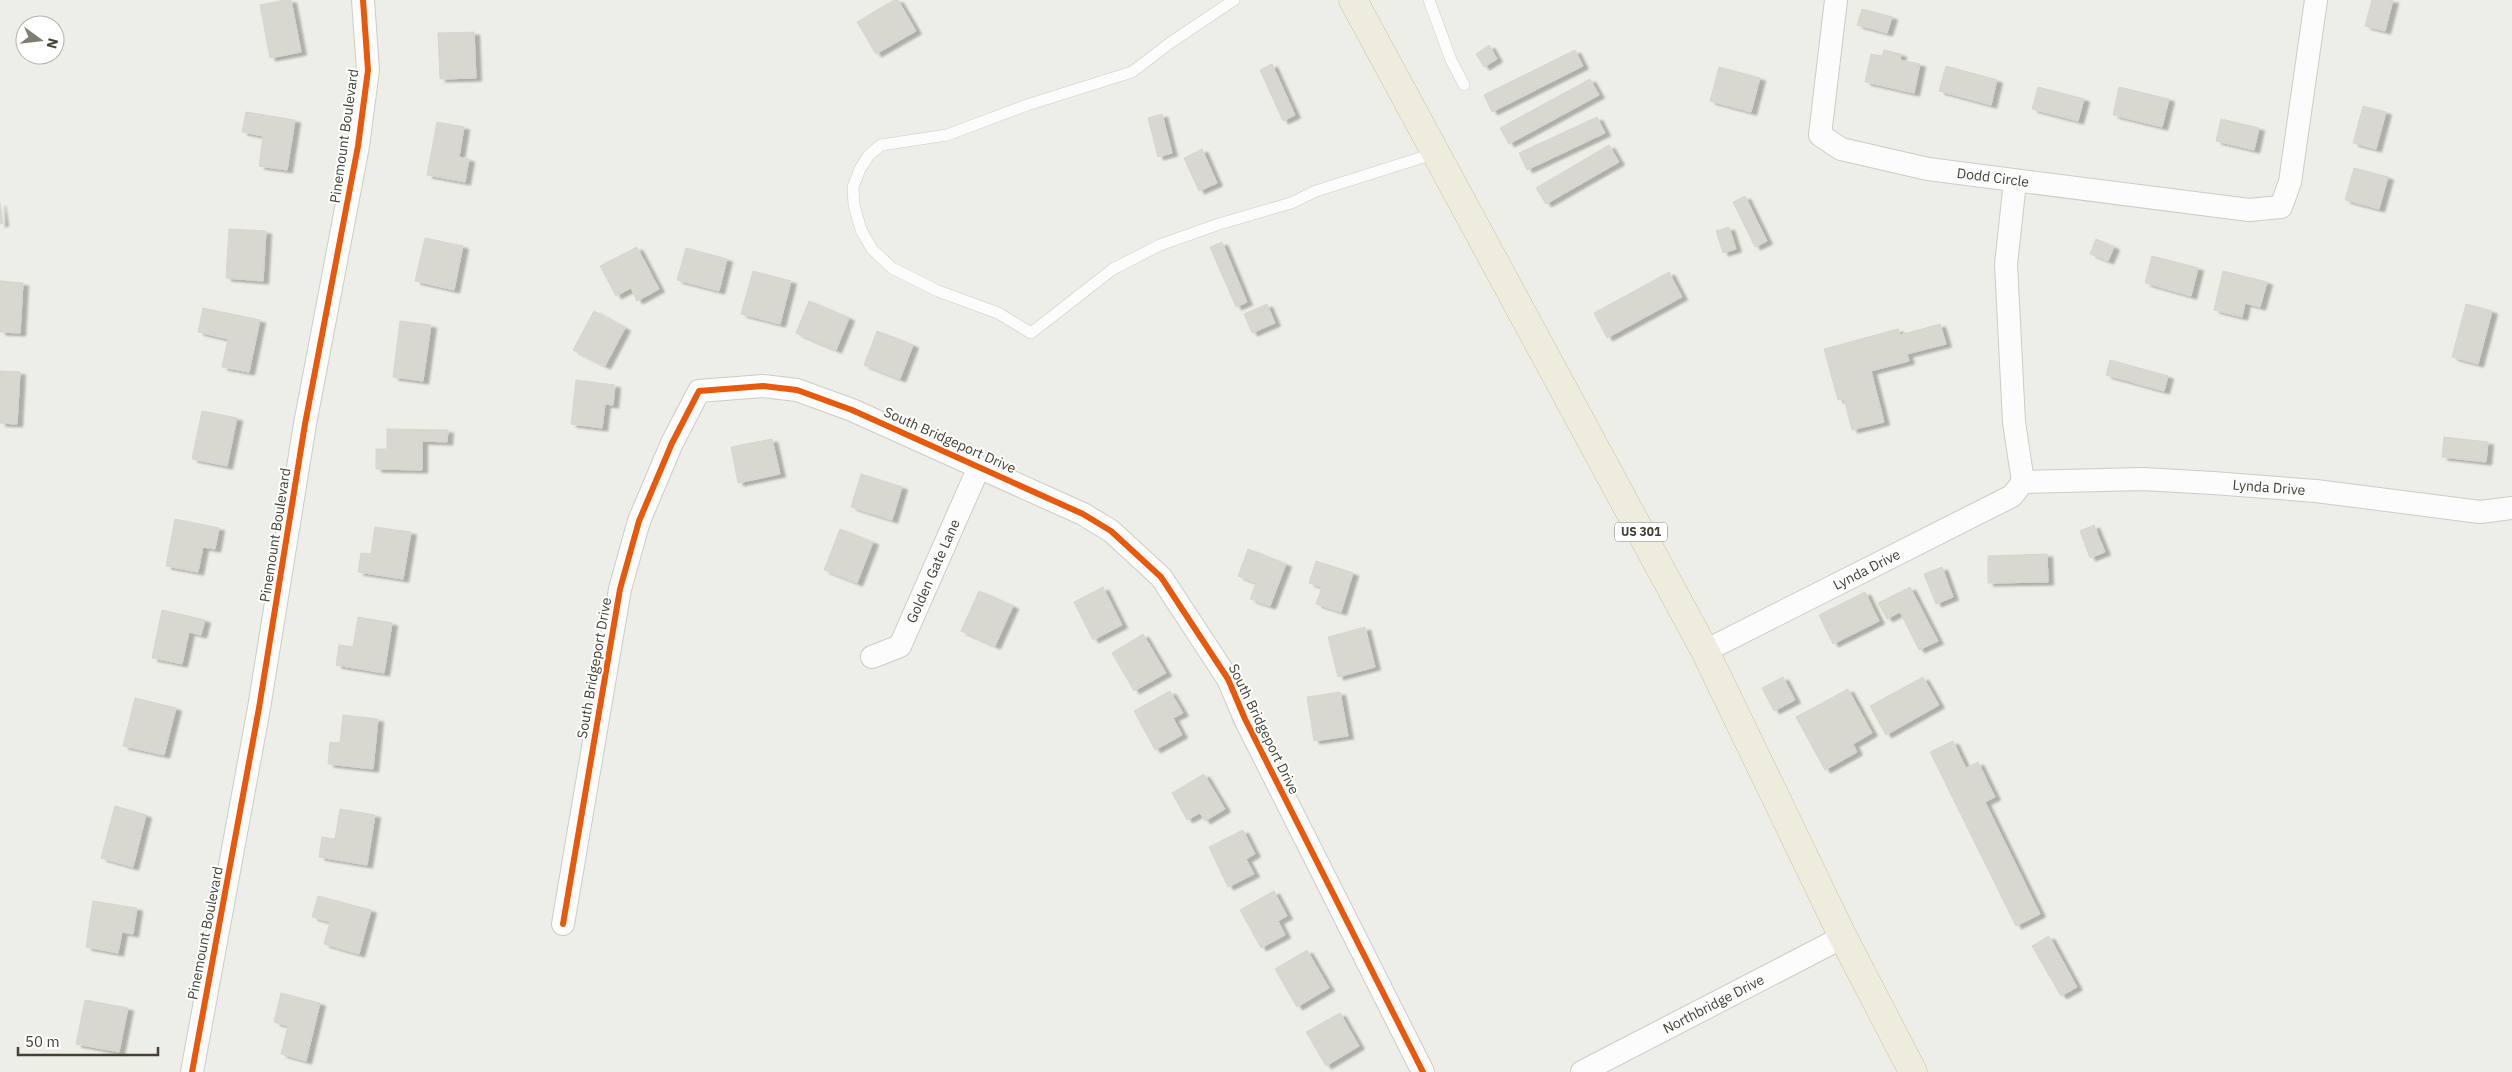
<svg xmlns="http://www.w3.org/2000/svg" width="2512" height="1072" font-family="'IBM Plex Sans',sans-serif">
<defs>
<filter id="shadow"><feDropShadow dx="5.5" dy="3" stdDeviation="1" flood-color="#0004"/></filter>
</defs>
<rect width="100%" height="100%" fill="#eeeee8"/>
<path fill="#d8d7d0" stroke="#d7d5cd" filter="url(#shadow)" d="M285 0H291L301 52 270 58 260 5Z
M894 0H898L916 31 876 54 857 22Z
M2372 0H2393L2385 31 2365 26Z
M1862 9 1892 17 1887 33 1857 25Z
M474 32 476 78 440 79 438 33Z
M1489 45 1497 59 1484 67 1476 54Z
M1575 50 1583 66 1492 112 1484 95Z
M1884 50 1901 54 1900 60 1920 64 1914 93 1865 82 1871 54 1882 56Z
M1272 64 1295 115 1283 121 1260 70Z
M1946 66 1997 80 1991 105 1939 91Z
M1719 67 1760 78 1751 112 1710 101Z
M1590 79 1599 95 1509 144 1500 128Z
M2038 87 2084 99 2078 121 2032 109Z
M2119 87 2169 99 2162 127 2113 115Z
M2363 106 2386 112 2376 149 2353 143Z
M246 112 295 120 287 170 259 166 263 136 242 132Z
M1162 114 1172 153 1158 157 1148 118Z
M1597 117 1605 133 1527 170 1519 153Z
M2221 119 2259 128 2254 150 2216 141Z
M437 122 464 127 459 157 469 159 465 182 427 175Z
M1609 145 1619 162 1546 204 1536 188Z
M1202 149 1217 183 1199 191 1184 158Z
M2354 168 2388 177 2379 209 2345 200Z
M1745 196 1767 241 1755 247 1733 202Z
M0 203 3 223 0 224Z
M1729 227 1736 249 1723 253 1716 231Z
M229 229 266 231 263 281 226 278Z
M425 238 463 246 454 290 415 281Z
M2096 239 2114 247 2108 261 2090 254Z
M1222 242 1247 302 1236 307 1210 247Z
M637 247 659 289 637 301 631 288 616 296 600 266Z
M686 248 727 259 719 291 677 280Z
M2152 256 2198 268 2191 296 2145 283Z
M753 271 791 281 780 324 741 314Z
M2223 271 2267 282 2260 307 2245 303 2242 317 2214 310Z
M1669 272 1682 297 1607 338 1594 313Z
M0 281 23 283 20 333 0 332Z
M809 301 849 318 836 350 796 333Z
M1267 304 1275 323 1252 333 1244 314Z
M2466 304 2492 311 2478 364 2452 357Z
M203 308 260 320 249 372 222 367 228 339 198 332Z
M594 311 625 328 605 366 573 350Z
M400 321 431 325 423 381 393 377Z
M1940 324 1946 344 1907 354 1909 361 1871 371 1884 422 1852 430 1844 399 1838 400 1824 349 1898 329 1900 335Z
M877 331 913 345 900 379 864 365Z
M2110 360 2168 376 2164 391 2106 375Z
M0 371 20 372 17 424 0 423Z
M576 380 615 385 613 405 605 404 602 428 571 424Z
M202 411 237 418 227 466 192 459Z
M387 429 448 430 447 442 422 441V470L376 469V449H387Z
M2444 437 2488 442 2486 462 2442 457Z
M772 439 780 474 738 483 731 447Z
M861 474 902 487 892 520 851 507Z
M175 519 219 528 215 549 203 547 198 572 166 566Z
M2094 525 2105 552 2090 558 2080 531Z
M375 527 411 532 403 579 358 572 361 553 371 554Z
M840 529 873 542 857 583 824 570Z
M1248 549 1286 564 1270 606 1250 599 1256 583 1238 576Z
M2047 554 2048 582 1988 583V556Z
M1316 561 1353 573 1341 612 1316 604 1322 587 1309 583Z
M1942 567 1953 597 1936 604 1924 574Z
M1103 587 1122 625 1093 640 1074 602Z
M1910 587 1938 641 1919 650 1900 612 1887 619 1878 603Z
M979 591 1013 606 995 646 961 631Z
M1865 592 1879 621 1833 644 1819 615Z
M162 610 205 620 201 635 189 632 182 664 152 658Z
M358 617 392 623 384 673 336 665 339 645 353 647Z
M1365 627 1375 667 1338 677 1328 637Z
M1143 634 1166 673 1134 691 1112 653Z
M1783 677 1795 700 1774 711 1762 688Z
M1923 677 1939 705 1886 735 1870 706Z
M1848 689 1872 733 1853 744 1857 752 1825 770 1796 717Z
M1170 691 1183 713 1173 718 1182 735 1155 750 1134 711Z
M1340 692 1348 736 1314 741 1307 697Z
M135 698 176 708 164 755 123 746Z
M343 715 378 719 373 769 328 764 330 742 340 743Z
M1953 741 1966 768 1978 762 1995 797 1985 802 2040 914 2016 926 1930 752Z
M1204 774 1225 809 1205 821 1200 813 1187 820 1172 793Z
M115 806 146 815 133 867 101 858Z
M340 809 375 815 367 865 319 857 322 837 335 839Z
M1243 830 1255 854 1246 859 1254 874 1228 887 1209 847Z
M1274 891 1287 916 1278 921 1285 935 1261 948 1240 910Z
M318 896 371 910 359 954 324 944 330 922 312 917Z
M93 901 137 908 133 934 122 932 118 953 86 947Z
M2049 936 2077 987 2061 996 2032 946Z
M1307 950 1329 988 1297 1007 1275 969Z
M281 993 320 1003 306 1061 281 1054 288 1026 274 1022Z
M85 1000 128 1008 119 1052 76 1044Z
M1340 1013 1359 1046 1326 1066 1306 1032Z"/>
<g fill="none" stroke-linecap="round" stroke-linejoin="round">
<g stroke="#ccccc5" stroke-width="12">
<path id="service" d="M1234 0 1170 43 1132 72 1027 105 947 135 881 145 869 155 860 169 853 187 854 205 861 230 872 249 892 268 938 291 998 313 1031 333 1113 269 1160 245 1219 224 1291 203 1316 191 1436 153
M1429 0 1451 60 1464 85"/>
</g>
<g stroke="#ccccc5" stroke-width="24">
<g id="minor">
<path id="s1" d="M1836 0 1820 135 1841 149 1928 169 2249 210 2281 207 2290 182 2316 0"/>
<path d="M2015 182 2006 264 2014 422 2023 482"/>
<path id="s2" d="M1705 651 2012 496 2023 482 2143 479 2213 483 2316 491 2480 512 2512 508"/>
<path id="s3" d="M872 657 900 646 979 467"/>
<path d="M563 924 620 589 639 521 672 443 699 391 763 386 797 390 852 410 1083 514 1111 531 1161 577 1228 679 1245 719 1423 1072"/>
<path d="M192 1072 259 708 305 424 358 146 368 70 363 0"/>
<path id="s4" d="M1582 1072 1843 937"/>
</g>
</g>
<g stroke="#c7c1a2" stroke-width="29">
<path id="trunk" d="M1353 0 1705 651 1843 937 1913 1072"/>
</g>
<use href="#service" stroke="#fcfcfc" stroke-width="11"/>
<use href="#minor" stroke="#fcfcfc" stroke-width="22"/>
<use href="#trunk" stroke="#eeecdc" stroke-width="28"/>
<g stroke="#fff" stroke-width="9">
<path id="cycleway" d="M563 924 620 589 639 521 672 443 699 391 763 386 797 390 852 410 1083 514 1111 531 1161 577 1228 679 1245 719 1423 1072
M192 1072 259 708 305 424 358 146 368 70 363 0"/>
</g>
<use href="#cycleway" stroke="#e8590c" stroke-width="6"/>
</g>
<g text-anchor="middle" stroke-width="4" stroke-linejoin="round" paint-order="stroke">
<rect fill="#fff" stroke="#7c7a71" stroke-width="1" x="1615" y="522.5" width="52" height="19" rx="4"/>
<g font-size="12" font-weight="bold" fill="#444134">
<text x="1641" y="536">US 301</text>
</g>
<g font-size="14" fill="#444134" stroke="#fff">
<text transform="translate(344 136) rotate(-82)" y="5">Pinemount Boulevard</text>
<text dy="5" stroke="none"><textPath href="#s1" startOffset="316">Dodd Circle</textPath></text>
<text transform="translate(950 440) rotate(24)" y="5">South Bridgeport Drive</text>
<text dy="5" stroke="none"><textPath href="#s2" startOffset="608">Lynda Drive</textPath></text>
<text transform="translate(275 535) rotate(-81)" y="5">Pinemount Boulevard</text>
<text dy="5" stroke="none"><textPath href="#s2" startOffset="181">Lynda Drive</textPath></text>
<text dy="5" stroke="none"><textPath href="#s3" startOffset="112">Golden Gate Lane</textPath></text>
<text transform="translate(594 668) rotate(-80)" y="5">South Bridgeport Drive</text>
<text transform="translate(1264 729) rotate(64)" y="5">South Bridgeport Drive</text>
<text transform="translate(205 933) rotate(-79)" y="5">Pinemount Boulevard</text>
<text dy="5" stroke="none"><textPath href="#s4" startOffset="148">Northbridge Drive</textPath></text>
</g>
</g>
<g transform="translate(40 40) rotate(105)"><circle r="24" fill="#ffffff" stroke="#b4b3ae"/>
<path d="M0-4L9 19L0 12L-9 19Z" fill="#807e73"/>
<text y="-8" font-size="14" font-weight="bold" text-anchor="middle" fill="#444134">N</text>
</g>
<path d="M18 1047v8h140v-8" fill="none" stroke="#444134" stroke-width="2.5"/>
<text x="25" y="1047" font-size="15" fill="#444134" stroke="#ffffff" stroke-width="4" paint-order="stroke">50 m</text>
</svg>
